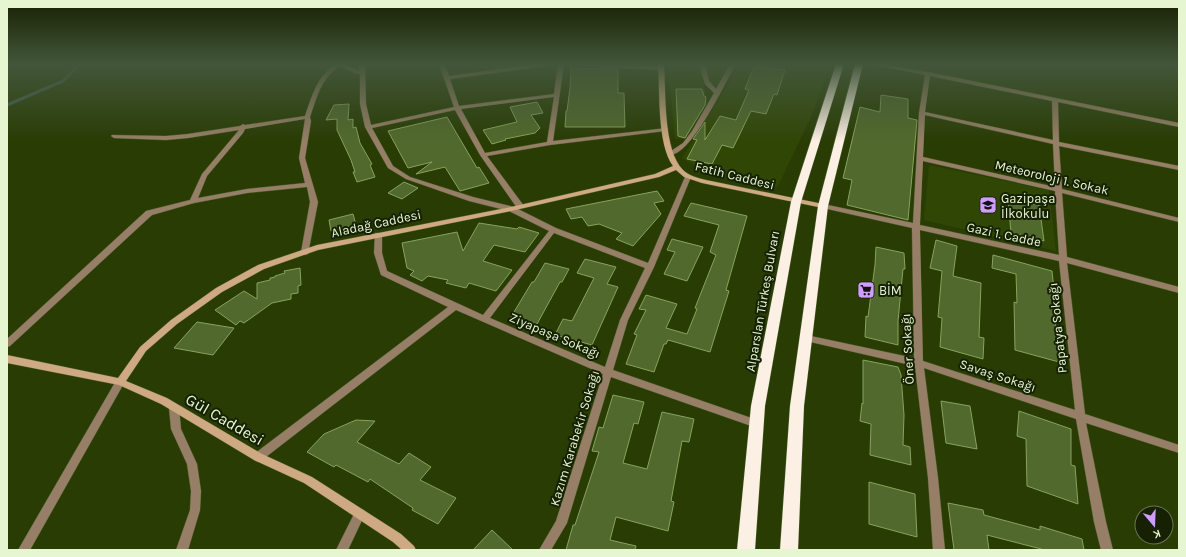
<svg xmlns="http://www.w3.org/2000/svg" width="1186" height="557" font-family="Karla,sans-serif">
<rect width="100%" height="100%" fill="#293c04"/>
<path fill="#304605" d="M668 64H699L702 78 708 103 686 139H675Z
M705 64H729L717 85H710Z
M741 64H831L811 117 777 188 708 173 682 158Z
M929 165 1049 190 1056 251 924 220Z"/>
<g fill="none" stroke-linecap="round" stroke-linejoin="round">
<path stroke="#466054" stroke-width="3" d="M7 105 63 81 80 64"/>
</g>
<path fill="#51692c" stroke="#86a45d" d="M754 66 785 70 777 95 774 94 766 114 751 111 733 148 722 145 712 164 687 159 697 140 693 139 705 122V140L720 116 736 120 749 90 745 89Z
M571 68 618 69V93H624L625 127H565L566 111H567L570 88Z
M676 89H702L704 96 706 97 705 105 685 138 678 136Z
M881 95 908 99V118L917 120 908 220 847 205 852 180 843 178 860 107 880 112Z
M537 102 543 113 531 115 540 128 535 133 505 139 506 140 492 144 483 130 517 122 510 107Z
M349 104 348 120 353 119V128L356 127 360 143 372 164 370 165 375 177 357 182 353 172H355L351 160 337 130V119L326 120 334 105Z
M447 117 477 168 479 167 489 183 460 191 445 167 416 174 432 162 408 168 388 131Z
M404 182 418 188 402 199 388 193Z
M657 191 664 201 654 203 661 214 633 246 616 239 622 233 599 224 588 226 582 217 571 219 566 209Z
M1008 198 1039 205 1044 241 1011 233Z
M691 203 747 216 726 290 729 291 710 352 668 340 666 344H664L654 372 626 364 637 335 634 334 646 310 639 309 646 295 677 304 666 328 687 334 697 309 695 308 716 255 710 252 719 225 684 216Z
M353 214 356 225 331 231 329 220Z
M479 223 517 229 519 227 539 233 525 252 494 245 483 261 512 270 496 291 469 283 466 288 446 283 448 280 428 276 422 281 410 275 414 271 407 268 402 243 457 232 463 251Z
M672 239 703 247 687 281 664 274 675 252 667 250Z
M936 240 957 246 953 276 981 283 979 337 984 338 983 359 940 347 942 318 938 317 942 271 930 268Z
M876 247 904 253 905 269H903L898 321V345L865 337 866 316 868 317 875 265Z
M993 255 1052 271 1054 290H1056L1058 308 1054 307 1059 362 1015 350 1014 302 1017 303 1016 274 992 268Z
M585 259 616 267 607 284 618 287 592 345 555 335 563 319 572 321 594 278 577 273Z
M545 263 569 269 562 282H560L537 324 511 317 532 282H534Z
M300 268 301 285 298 286V293L291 294V299L272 303 244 323 240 321 236 325 215 310 244 291 257 299V283L270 280V278L275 277V276L285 273 284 271Z
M197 322 234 328 213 355 174 348Z
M863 360 898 367 901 375 904 415 903 445 910 447 911 465 870 455 871 424 860 421 862 403 863 404Z
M613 395 644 402 638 424 634 423 623 463 647 469 662 412 694 419 689 442 682 441 671 501 674 502 668 531 616 517 610 540 636 546 635 550H566L573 525H575L599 452 592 451 599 427 603 428Z
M941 401 970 406 977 449 946 443Z
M1019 411 1071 429V465L1075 466 1078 504 1027 486 1026 439 1017 436Z
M356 420 375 421 357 442 399 464 409 453 431 467 420 480 456 498 438 524 412 510 413 508 370 479 368 482 336 465 334 467 307 452 324 434Z
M869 482 915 494 917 537 869 524Z
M948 503 983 510 984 515 1040 530V526L1082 539 1084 550H1045L987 535 989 550H954Z
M492 530 513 550H473Z"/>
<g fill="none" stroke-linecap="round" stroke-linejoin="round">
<g stroke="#475a25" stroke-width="1">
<path id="street" d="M336 64H344L359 71V64H365L366 104 371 125 454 107 439 64H445L449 76 534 64H549L546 66 450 79 459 106 554 94 558 64H564L553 141 667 128 668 129 665 131 550 145 487 156 524 206 520 208H517L480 155 455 110 372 128 393 166 410 177 473 197 514 207 556 228 648 263 685 177 686 176H690L691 177 654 267 628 320 613 370 760 421 762 424 760 427 757 428 611 377 567 523 551 550H539L556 521 603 374 456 310 262 460 258 462 254 460 253 457 254 454 448 307 381 275 374 253 375 233H378L382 235V253L387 271 483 315 549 231 509 211 469 201 406 179 388 168 365 127 360 104V74L354 73 340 66C321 78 317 97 310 117L311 121 305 158 318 202 308 254 305 255 301 252 310 202 307 187 247 193 194 203 152 215 10 346 7 347V339L146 211 190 200 202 174 239 130 188 138 166 140 114 138 111 136 112 135 166 136 188 134 240 126 243 124 245 125 305 116C312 96 317 76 336 64ZM554 97 547 142 485 153 461 109ZM305 119 299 158 305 183 247 189 198 198 207 176 243 133 245 129ZM554 233 645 268 620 320 605 367 490 318Z
M573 64H611L661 66 664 68 661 70 576 66Z
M699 64H705L709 81 716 89 730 64H736C725 82 691 158 668 155V153L683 143 692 131 714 93 705 84Z
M869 64H881L928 72 1179 123V127L1058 102 1059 142 1179 166V170L1059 146 1062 189 1179 218V222L1062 193 1067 257 1179 287V293L1067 263 1085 414 1179 445V453L1086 423 1106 522 1113 550H1101L1094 522 1076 419 924 368 938 478 945 550H933L928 478 915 366 806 341 803 340 802 338 803 336 806 335 914 358 912 228 823 208 819 206 823 204 913 223 919 113 925 75ZM930 76 1052 101 1053 140 925 112ZM925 115 1053 144 1055 187 923 157ZM923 161 1055 191 1059 255 920 225ZM920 230 1059 261 1075 410 923 361Z
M120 378 123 379 125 382 123 385 30 550H18L117 379Z
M174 404 177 405 179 408 181 429 197 464 201 491 200 510 188 550H176L190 510 191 491 187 464 171 429 169 408 171 405Z
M360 509 364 510 365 514 348 550H336L356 510Z"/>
</g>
<g stroke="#475a25" stroke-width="1">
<path id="secondary" d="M658 64H664C666 92 663 150 683 170 689 176 698 178 706 180L823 204 827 206 826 208H823L702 183 684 177 676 170 659 177 511 211 318 250 264 269 222 292 177 324 146 351 126 381 167 398 262 454 312 477 401 534 414 546 416 550H402L393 542 304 483 254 460 161 404 119 385 7 363V355L118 378 140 347 171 320 216 288 258 265 317 245 511 207 655 174 673 166C657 144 660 92 658 64Z"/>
</g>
<g stroke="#475a25" stroke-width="1">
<path id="highway" d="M836 64H844L801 202 765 406 755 550H737L751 406 791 202Z
M855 64H863L828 206 804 406 798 550H780L790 406 818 206Z"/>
</g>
<use href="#street" fill="#977f67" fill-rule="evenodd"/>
<use href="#secondary" fill="#cfa982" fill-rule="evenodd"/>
<use href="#highway" fill="#fcf0e4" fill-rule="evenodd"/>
</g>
<linearGradient id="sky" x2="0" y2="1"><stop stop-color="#172102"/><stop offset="0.45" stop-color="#43563a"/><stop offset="1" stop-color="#43563a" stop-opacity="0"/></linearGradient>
<rect width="1186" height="142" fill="url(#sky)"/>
<defs>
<g id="school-square" transform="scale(0.9)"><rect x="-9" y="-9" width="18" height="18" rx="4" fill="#d09dff" stroke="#162104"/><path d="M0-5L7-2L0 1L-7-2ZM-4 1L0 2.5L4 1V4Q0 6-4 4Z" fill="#111"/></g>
<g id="supermarket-square" transform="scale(0.9)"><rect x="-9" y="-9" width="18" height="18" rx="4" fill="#d09dff" stroke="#162104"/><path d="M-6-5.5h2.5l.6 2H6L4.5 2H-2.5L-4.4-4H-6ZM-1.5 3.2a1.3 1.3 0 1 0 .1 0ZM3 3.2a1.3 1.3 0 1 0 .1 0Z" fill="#111"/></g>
</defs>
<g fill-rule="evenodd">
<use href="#school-square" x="988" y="205"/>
<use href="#supermarket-square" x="866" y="290"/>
</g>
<g text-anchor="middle" stroke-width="4" stroke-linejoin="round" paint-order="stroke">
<g font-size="13" fill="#e5f6d1" stroke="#162104">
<text transform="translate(735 175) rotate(14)" y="5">Fatih Caddesi</text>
<text transform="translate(1052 177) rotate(13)" y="5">Meteoroloji 1. Sokak</text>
<text transform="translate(376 223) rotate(-12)" y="5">Aladağ Caddesi</text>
<text transform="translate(1004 234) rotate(12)" y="5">Gazi 1. Cadde</text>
<text transform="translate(762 301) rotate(-80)" y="5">Alparslan Türkeş Bulvarı</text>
<text transform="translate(1057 328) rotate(-96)" y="5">Papatya Sokağı</text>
<text transform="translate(555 335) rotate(23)" y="5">Ziyapaşa Sokağı</text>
<text transform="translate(907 349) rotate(-93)" y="5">Öner Sokağı</text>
<text transform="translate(998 375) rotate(18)" y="5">Savaş Sokağı</text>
<text transform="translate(574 438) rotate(-73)" y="5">Kazım Karabekir Sokağı</text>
</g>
<g font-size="13" fill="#e5f6d1" stroke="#162104" text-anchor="start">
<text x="1001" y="203">Gazipaşa<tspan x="1001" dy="15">İlkokulu</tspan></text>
<text x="879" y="295">BİM</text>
</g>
<g font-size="16" fill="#e5f6d1" stroke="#162104">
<text transform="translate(225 419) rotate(30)" y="6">Gül Caddesi</text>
</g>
</g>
<rect width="1186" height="557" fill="none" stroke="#e5f6d1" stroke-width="16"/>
<g transform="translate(1154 525) rotate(161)"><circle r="19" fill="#162104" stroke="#697656"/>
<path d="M0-3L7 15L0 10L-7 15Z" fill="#d09dff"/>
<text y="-6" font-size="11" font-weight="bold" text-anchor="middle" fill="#e5f6d1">K</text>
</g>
</svg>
